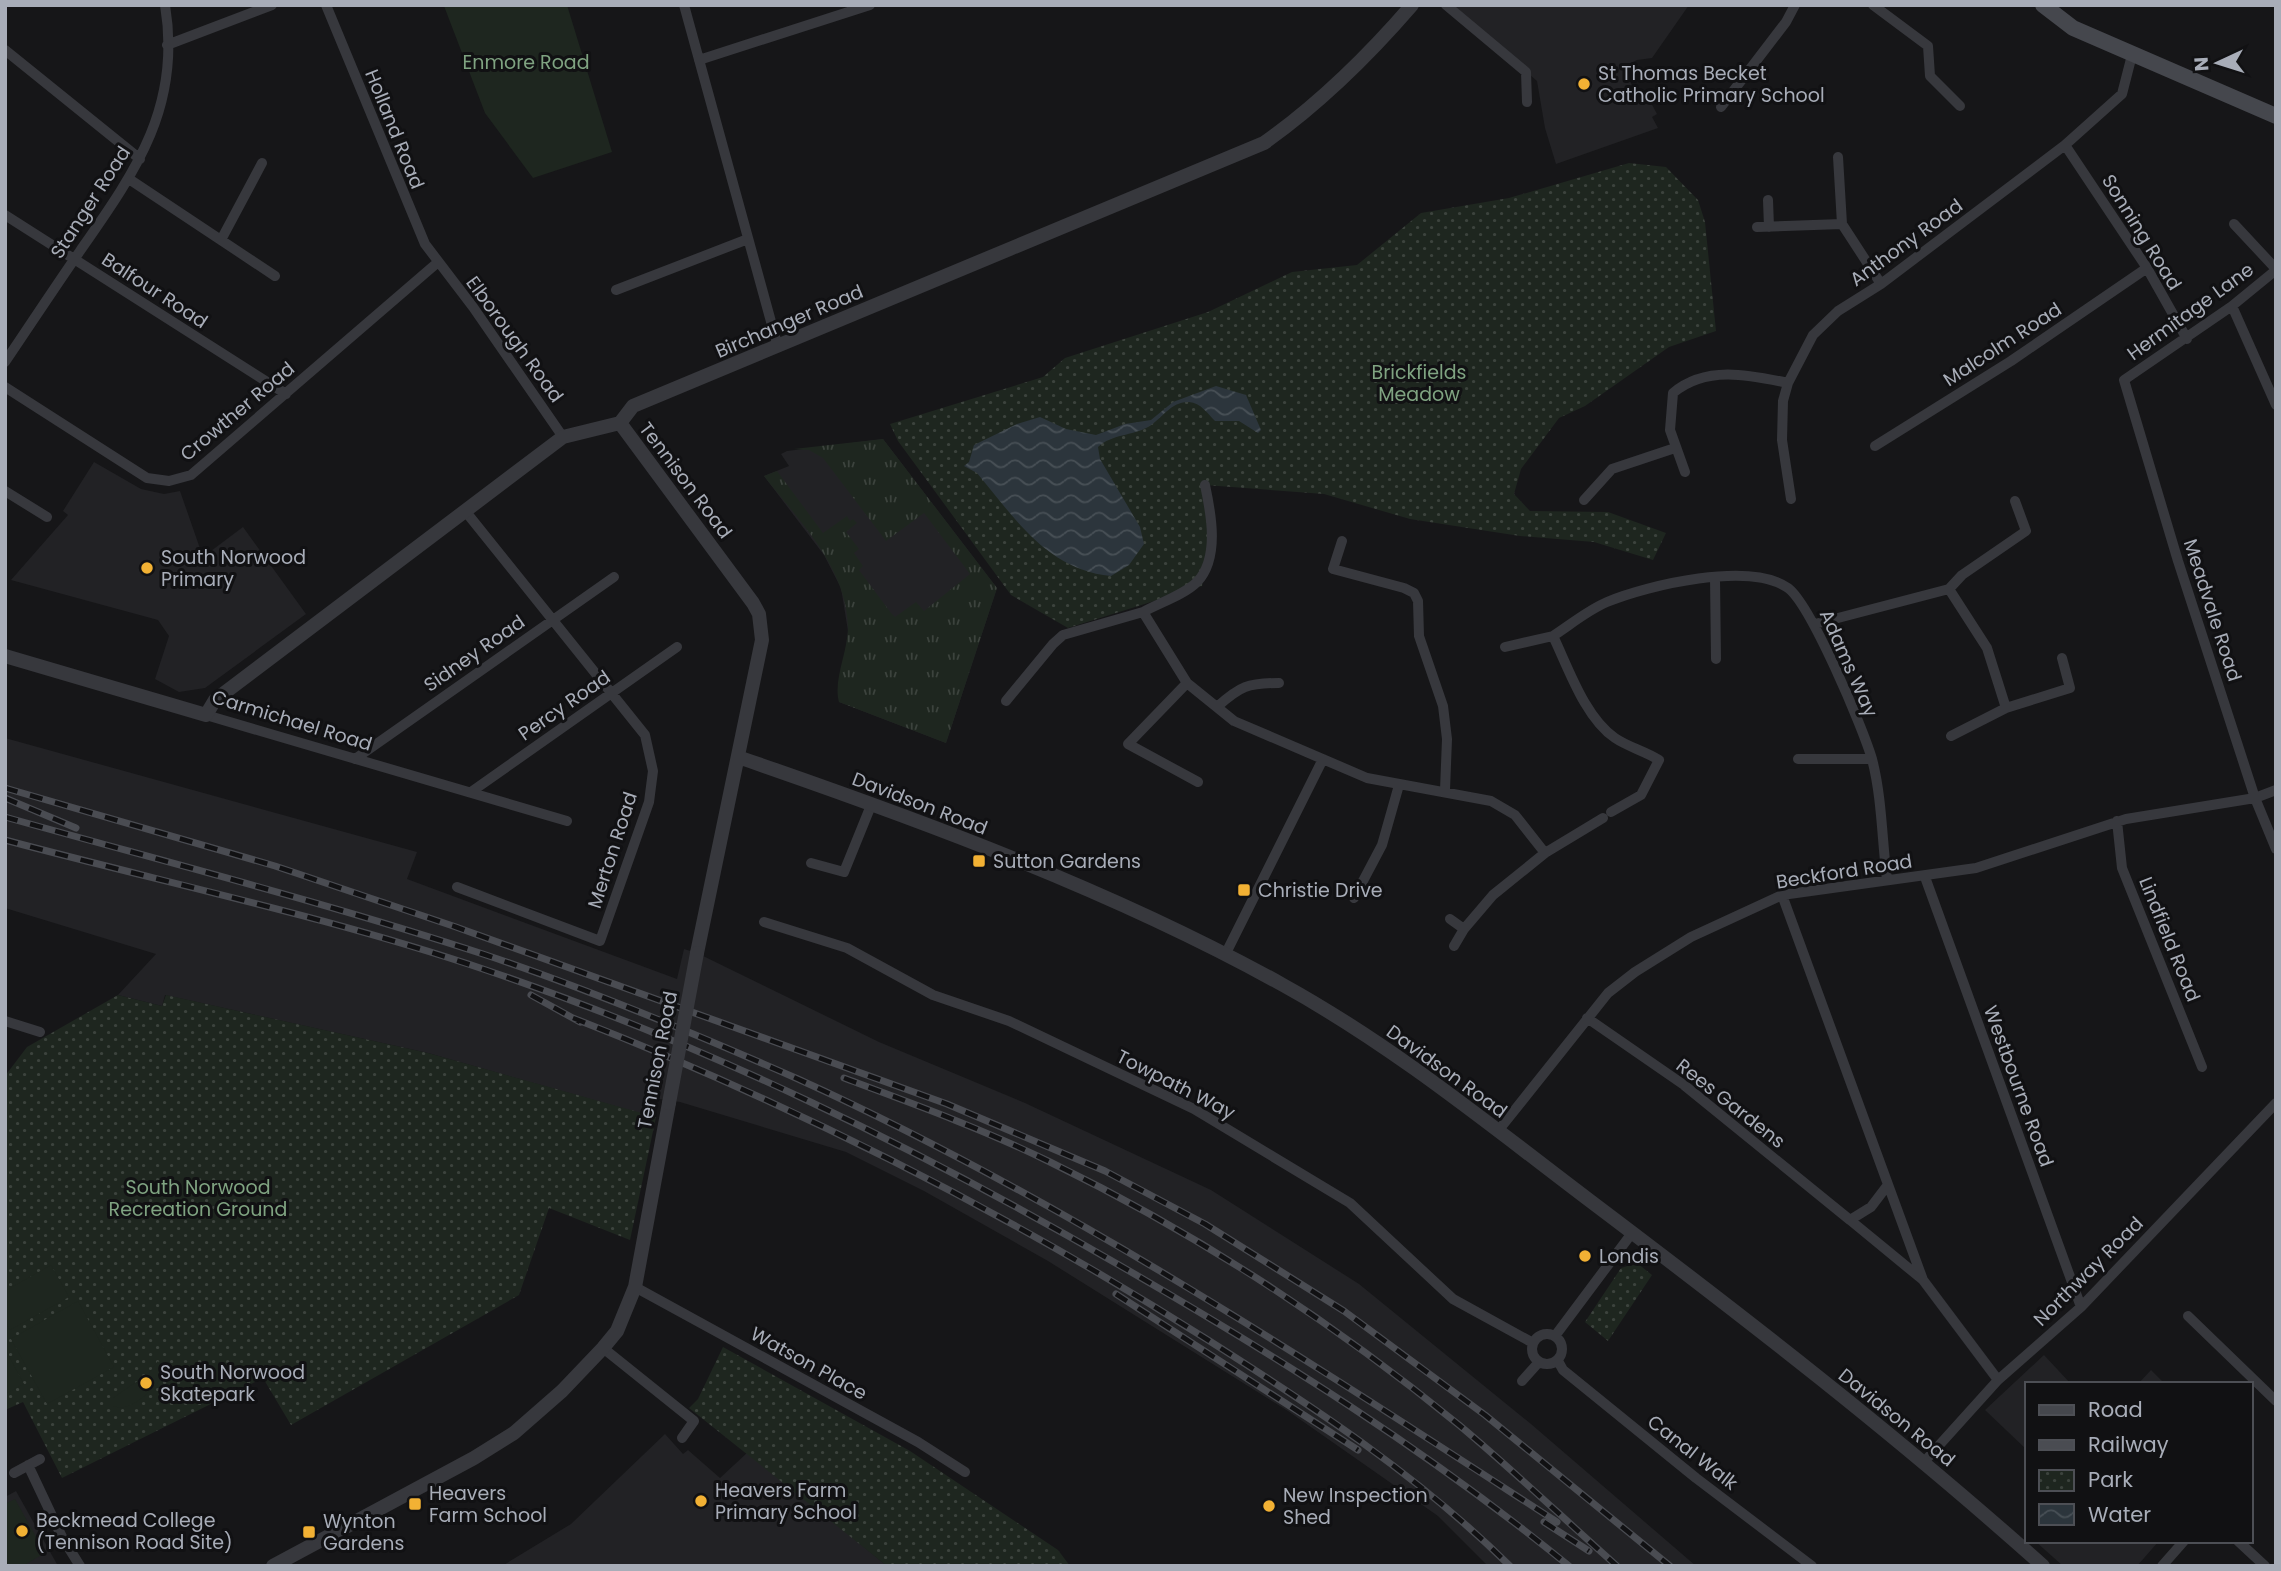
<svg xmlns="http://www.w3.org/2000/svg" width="2281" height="1571" font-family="Poppins,sans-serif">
<defs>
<pattern id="grass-tufts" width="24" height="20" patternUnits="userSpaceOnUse" patternTransform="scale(1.75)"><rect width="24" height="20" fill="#1e261f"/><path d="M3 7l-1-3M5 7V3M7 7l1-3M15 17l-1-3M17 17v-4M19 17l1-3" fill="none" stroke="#3c433d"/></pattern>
<pattern id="park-dots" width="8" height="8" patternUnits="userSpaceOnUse" patternTransform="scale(1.75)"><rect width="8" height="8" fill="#1e261f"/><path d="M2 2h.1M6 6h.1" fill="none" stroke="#3c433d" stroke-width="1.8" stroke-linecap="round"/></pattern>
<pattern id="water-waves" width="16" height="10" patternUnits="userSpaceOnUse" patternTransform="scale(1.75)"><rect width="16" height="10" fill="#2c353c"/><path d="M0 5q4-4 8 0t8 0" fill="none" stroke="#485056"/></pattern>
</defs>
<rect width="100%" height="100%" fill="#161618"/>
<path fill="#222225" d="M1450 5H1689L1652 58 1637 60 1631 63 1628 78 1633 87 1649 99 1657 114 1652 117 1658 128 1556 164 1545 128 1537 81Z
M883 439 997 588 946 743 839 702 848 631 841 588 824 555 764 476 789 466 781 454 787 451Z
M94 462 141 489 164 494 180 491 203 557 243 527 306 614 205 688 179 692 155 679 169 636 158 620 11 580 68 515 63 511Z
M5 738 417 852 407 879 677 979 684 949 697 953 879 1042 1025 1103 1211 1190 1359 1284 1531 1424 1696 1566H1488L1438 1516 1288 1411 1048 1261 924 1191 846 1152 680 1102 653 1098 647 1115 428 1053 165 995 162 1006 118 995 156 954 5 908Z
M2044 1355 2071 1384H2027V1450L1985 1410Z
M2151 1370 2165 1384H2138Z
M665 1434 683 1454 688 1450 720 1478 748 1452 887 1566H502L571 1524Z
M16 1491 58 1566H5V1497Z
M2035 1541H2159L2137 1566H2063Z"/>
<path fill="url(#grass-tufts)" d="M883 439 997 588 946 743 839 702C833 680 848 651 848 628 847 567 799 521 764 476L777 471 823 533 847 516 850 521 853 519 857 523 846 532 859 549 854 553 863 566 859 570 891 613 895 617 916 602 924 611 970 574 924 513 886 541 823 458 809 450 794 449Z"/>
<path fill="url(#park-dots)" d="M1629 163 1666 167 1698 200 1705 222 1716 331 1669 347 1585 406 1559 418 1521 469 1514 494 1530 511 1608 512 1666 533 1653 560 1594 542 1520 536 1410 519 1324 494 1205 485 1211 544 1202 586 1068 628 1011 595 898 441 890 424 1043 377 1065 358 1208 312 1292 272 1357 265 1421 213 1509 198Z
M118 995 162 1006 166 995 428 1053 656 1117 630 1240 549 1208 519 1295 291 1425 263 1378 62 1478 23 1402 5 1410V1076L27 1047Z
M1637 1263 1652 1275 1608 1341 1585 1322 1621 1268Z
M723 1347 910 1451 1058 1550 1070 1566H887L689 1408 698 1399Z"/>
<path fill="#1e261f" d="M567 5 612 152 533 178 485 113 444 6Z
M51 1265 69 1297 10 1330 5 1321V1291Z
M78 1301 114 1367 47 1404 11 1339Z
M5 1349 24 1384 5 1394Z
M158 1361 165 1374C154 1387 132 1414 113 1406V1398L149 1373Z
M15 1499 45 1553 23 1566H9L5 1559V1504Z"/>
<path fill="url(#water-waves)" d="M1216 386 1246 395 1261 430 1258 433 1239 421H1215C1207 413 1201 403 1189 402 1171 401 1162 419 1148 427 1132 436 1112 434 1098 447L1100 459 1140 527 1144 544 1129 565 1111 576C1047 570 1014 517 977 473L964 466 969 462 974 445 1017 424 1040 417 1066 429 1096 435 1125 424 1151 420 1173 402Z"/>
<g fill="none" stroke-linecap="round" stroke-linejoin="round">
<path stroke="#37383d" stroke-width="10" d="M326 5 425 244 473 307 563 437
M684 5 778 347
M1446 5 1526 72 1527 102
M1873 5 1928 46 1930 76 1960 106
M167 45 272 5
M5 50 140 159
M699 60 870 5
M1721 107 1786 22 1795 5
M2065 145 2147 268 2187 339
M1838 157 1842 224 1881 284
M129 179 275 276
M1768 200 1769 227
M5 215 286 394
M2234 224 2276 269
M1757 227 1842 224
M221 240 262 163
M2276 270 2232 306 2124 380 2178 561 2255 798 2276 849
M616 290 748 239
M2232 306 2276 405
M5 362C30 325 55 287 80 251 135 172 182 107 165 5
M5 387 147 478 169 481 191 475 437 263
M1875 446 2011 361 2147 268
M1685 472 1670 430 1673 393C1706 365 1750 375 1788 383
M1205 485C1211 513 1220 558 1197 582 1184 595 1159 603 1143 612L1187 683 1234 721 1367 778 1491 801 1515 815 1545 853 1493 895 1464 929 1450 919
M5 491 47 517
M1791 499 1782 440 1783 401 1788 383 1813 335 1838 311 1881 284 2065 145 2122 94 2132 55
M1584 500 1612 469 1675 448
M1342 541 1333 569 1404 588 1414 593 1418 601 1419 636 1443 706 1447 739 1445 790
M1715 578 1716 659
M1949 589 1987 648 2006 708 2070 688 2062 658
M1815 624 1949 589 1962 575 2026 531 2015 501
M1505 647 1553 636
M1187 683 1128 744 1198 782
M1006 701 1053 644 1063 635 1143 612
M1217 707C1240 686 1248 683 1279 683
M206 715 567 821
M1951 736 2006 708
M355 759 614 577
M1798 759H1871
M471 792 677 647
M1611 812 1641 795 1659 760C1645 751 1628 747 1615 738 1585 718 1568 667 1553 636 1570 625 1588 610 1607 602 1648 585 1750 561 1788 588 1811 605 1863 728 1872 759 1882 797 1882 841 1887 880
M2117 821 2122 868 2202 1067
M1545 853 1603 818
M811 863 844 872 872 803
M1925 877 2081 1307
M457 887 600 941 649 802 653 771 645 735 466 512
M1782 895 1923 1280 1850 1220 1871 1207 1887 1186
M1354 898 1382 845 1399 785
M764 922 847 948 933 995 1009 1021 1194 1109 1350 1203 1453 1299 1533 1343
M1454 946 1464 929
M1225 955 1323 759
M1587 1018 1684 1085 1850 1220
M5 1021 40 1032
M1498 1131 1608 993 1635 972 1691 937 1782 895 1976 868 2126 819 2255 798 2276 790
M1923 1280 1998 1380
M635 1287 918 1442 965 1472
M2188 1316 2276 1401
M1532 1349a15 15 0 1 1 30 0a15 15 0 1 1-30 0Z
M1555 1336 1632 1233
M603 1348 694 1421 682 1438
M1558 1361 1563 1370 1696 1478 1812 1566
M1522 1381 1539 1362
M1924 1462 1998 1380 2081 1307 2276 1103
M28 1465 62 1537 80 1566
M14 1473 40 1459
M2238 1541 2265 1566
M2162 1566 2184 1541"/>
<path stroke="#37383d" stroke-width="14" d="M620 423 753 603 759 614 762 640 697 953
M5 656 206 715 215 700 563 437 620 423 633 406 1264 143C1319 104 1368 56 1412 5
M738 757C921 820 1114 891 1283 985 1392 1045 1490 1125 1589 1200 1744 1317 1898 1436 2043 1566
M273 1566 474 1458 514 1433 562 1391 603 1348 617 1331 635 1287 669 1103"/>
<path stroke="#45474d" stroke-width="16" d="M2043 5 2073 28 2276 116"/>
<g stroke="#4a4c52" stroke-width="7">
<path id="rail" d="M5 788 275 866 456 927 947 1104 1105 1171 1205 1224 1344 1311 1485 1415 1670 1566
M5 798 76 828
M5 817C166 862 327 903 486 955 591 990 696 1034 798 1079 1065 1200 1311 1363 1557 1522
M5 840C166 883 329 917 486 970 708 1045 917 1148 1119 1265 1275 1355 1430 1452 1569 1566
M531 995 580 1022
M573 1018C795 1105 1006 1212 1208 1340 1315 1408 1419 1476 1510 1566
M844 1078C914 1104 983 1129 1050 1162 1194 1232 1334 1323 1459 1425 1513 1470 1564 1519 1617 1566
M1116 1294 1358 1450
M1544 1522 1589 1551"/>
</g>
<use href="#rail" stroke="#111113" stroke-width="4.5" stroke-dasharray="13" stroke-linecap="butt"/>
<path stroke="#37383d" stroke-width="14" d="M669 1103 697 953"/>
</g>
<g fill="#f2b134" stroke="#111113" stroke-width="2.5">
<circle cx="1584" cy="84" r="7"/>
<circle cx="147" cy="568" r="7"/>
<rect x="972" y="854" width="14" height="14" rx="3.5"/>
<rect x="1237" y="883" width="14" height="14" rx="3.5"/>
<circle cx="1585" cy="1256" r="7"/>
<circle cx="146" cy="1383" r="7"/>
<circle cx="701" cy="1501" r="7"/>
<rect x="408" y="1497" width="14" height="14" rx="3.5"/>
<circle cx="1269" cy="1506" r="7"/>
<circle cx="22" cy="1531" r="7"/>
<rect x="302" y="1525" width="14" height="14" rx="3.5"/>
</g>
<g text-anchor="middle" stroke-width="6" stroke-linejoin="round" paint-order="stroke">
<g font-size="19" fill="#7fa381" stroke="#111113">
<text x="526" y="69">Enmore Road</text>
<text x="1419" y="379">Brickfields<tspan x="1419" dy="22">Meadow</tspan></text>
<text x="198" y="1194">South Norwood<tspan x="198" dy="22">Recreation Ground</tspan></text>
</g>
<g font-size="19" fill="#a8adb8" stroke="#111113" text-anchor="start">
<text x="1598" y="80">St Thomas Becket<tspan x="1598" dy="22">Catholic Primary School</tspan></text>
<text x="161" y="564">South Norwood<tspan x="161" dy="22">Primary</tspan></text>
<text x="993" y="868">Sutton Gardens</text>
<text x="1258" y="897">Christie Drive</text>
<text x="1599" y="1263">Londis</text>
<text x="160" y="1379">South Norwood<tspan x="160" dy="22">Skatepark</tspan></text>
<text x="715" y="1497">Heavers Farm<tspan x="715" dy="22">Primary School</tspan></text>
<text x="429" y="1500">Heavers<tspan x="429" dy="22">Farm School</tspan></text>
<text x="1283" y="1502">New Inspection<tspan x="1283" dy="22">Shed</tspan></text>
<text x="36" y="1527">Beckmead College<tspan x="36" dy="22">(Tennison Road Site)</tspan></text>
<text x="323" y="1528">Wynton<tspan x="323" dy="22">Gardens</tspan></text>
</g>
<g font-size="19" fill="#a8adb8" stroke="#111113">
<text transform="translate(395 129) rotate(68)" y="7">Holland Road</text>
<text transform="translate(90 202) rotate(-57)" y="7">Stanger Road</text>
<text transform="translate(2142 232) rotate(58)" y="7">Sonning Road</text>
<text transform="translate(1906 242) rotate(-36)" y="7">Anthony Road</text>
<text transform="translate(155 290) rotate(33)" y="7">Balfour Road</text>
<text transform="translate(2190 311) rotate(-36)" y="7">Hermitage Lane</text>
<text transform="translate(789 321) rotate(-23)" y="7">Birchanger Road</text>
<text transform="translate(515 339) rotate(54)" y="7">Elborough Road</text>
<text transform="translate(2002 344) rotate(-33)" y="7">Malcolm Road</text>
<text transform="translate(237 411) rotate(-40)" y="7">Crowther Road</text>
<text transform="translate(686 480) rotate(53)" y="7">Tennison Road</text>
<text transform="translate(2213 610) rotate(72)" y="7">Meadvale Road</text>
<text transform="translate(474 653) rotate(-35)" y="7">Sidney Road</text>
<text transform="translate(1849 663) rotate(66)" y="7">Adams Way</text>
<text transform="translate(564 705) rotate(-35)" y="7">Percy Road</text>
<text transform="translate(292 720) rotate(17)" y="7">Carmichael Road</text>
<text transform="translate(920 803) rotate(21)" y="7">Davidson Road</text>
<text transform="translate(612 850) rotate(-72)" y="7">Merton Road</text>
<text transform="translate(1844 871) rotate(-9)" y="7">Beckford Road</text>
<text transform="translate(2170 939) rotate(68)" y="7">Lindfield Road</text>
<text transform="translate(657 1060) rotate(-79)" y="7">Tennison Road</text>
<text transform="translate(1447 1071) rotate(36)" y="7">Davidson Road</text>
<text transform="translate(1176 1084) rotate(27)" y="7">Towpath Way</text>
<text transform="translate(2019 1086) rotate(70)" y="7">Westbourne Road</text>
<text transform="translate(1731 1103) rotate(38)" y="7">Rees Gardens</text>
<text transform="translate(2088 1271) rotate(-45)" y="7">Northway Road</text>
<text transform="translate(809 1363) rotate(29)" y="7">Watson Place</text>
<text transform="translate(1897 1417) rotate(39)" y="7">Davidson Road</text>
<text transform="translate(1693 1452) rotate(38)" y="7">Canal Walk</text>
</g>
</g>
<rect width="2281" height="1571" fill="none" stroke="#a8adb8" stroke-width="14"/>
<rect x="2025" y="1382" width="228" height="161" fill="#111113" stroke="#4d4f55" stroke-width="2"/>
<rect x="2039" y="1405" width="35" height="10" fill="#45474d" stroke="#4d4f55" stroke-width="2"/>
<text x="2088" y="1417" font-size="21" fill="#a8adb8">Road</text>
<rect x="2039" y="1440" width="35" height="10" fill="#4a4c52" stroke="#4d4f55" stroke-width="2"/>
<text x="2088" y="1452" font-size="21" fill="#a8adb8">Railway</text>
<rect x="2039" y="1470" width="35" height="21" fill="url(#park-dots)" stroke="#4d4f55" stroke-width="2"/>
<text x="2088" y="1487" font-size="21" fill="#a8adb8">Park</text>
<rect x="2039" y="1504" width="35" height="21" fill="url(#water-waves)" stroke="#4d4f55" stroke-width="2"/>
<text x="2088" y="1522" font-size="21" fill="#a8adb8">Water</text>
<g transform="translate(2218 63) rotate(266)" stroke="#111113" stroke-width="5" paint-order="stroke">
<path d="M0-5L12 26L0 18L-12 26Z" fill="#a8adb8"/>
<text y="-10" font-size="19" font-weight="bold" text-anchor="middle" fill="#a8adb8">N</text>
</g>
</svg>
